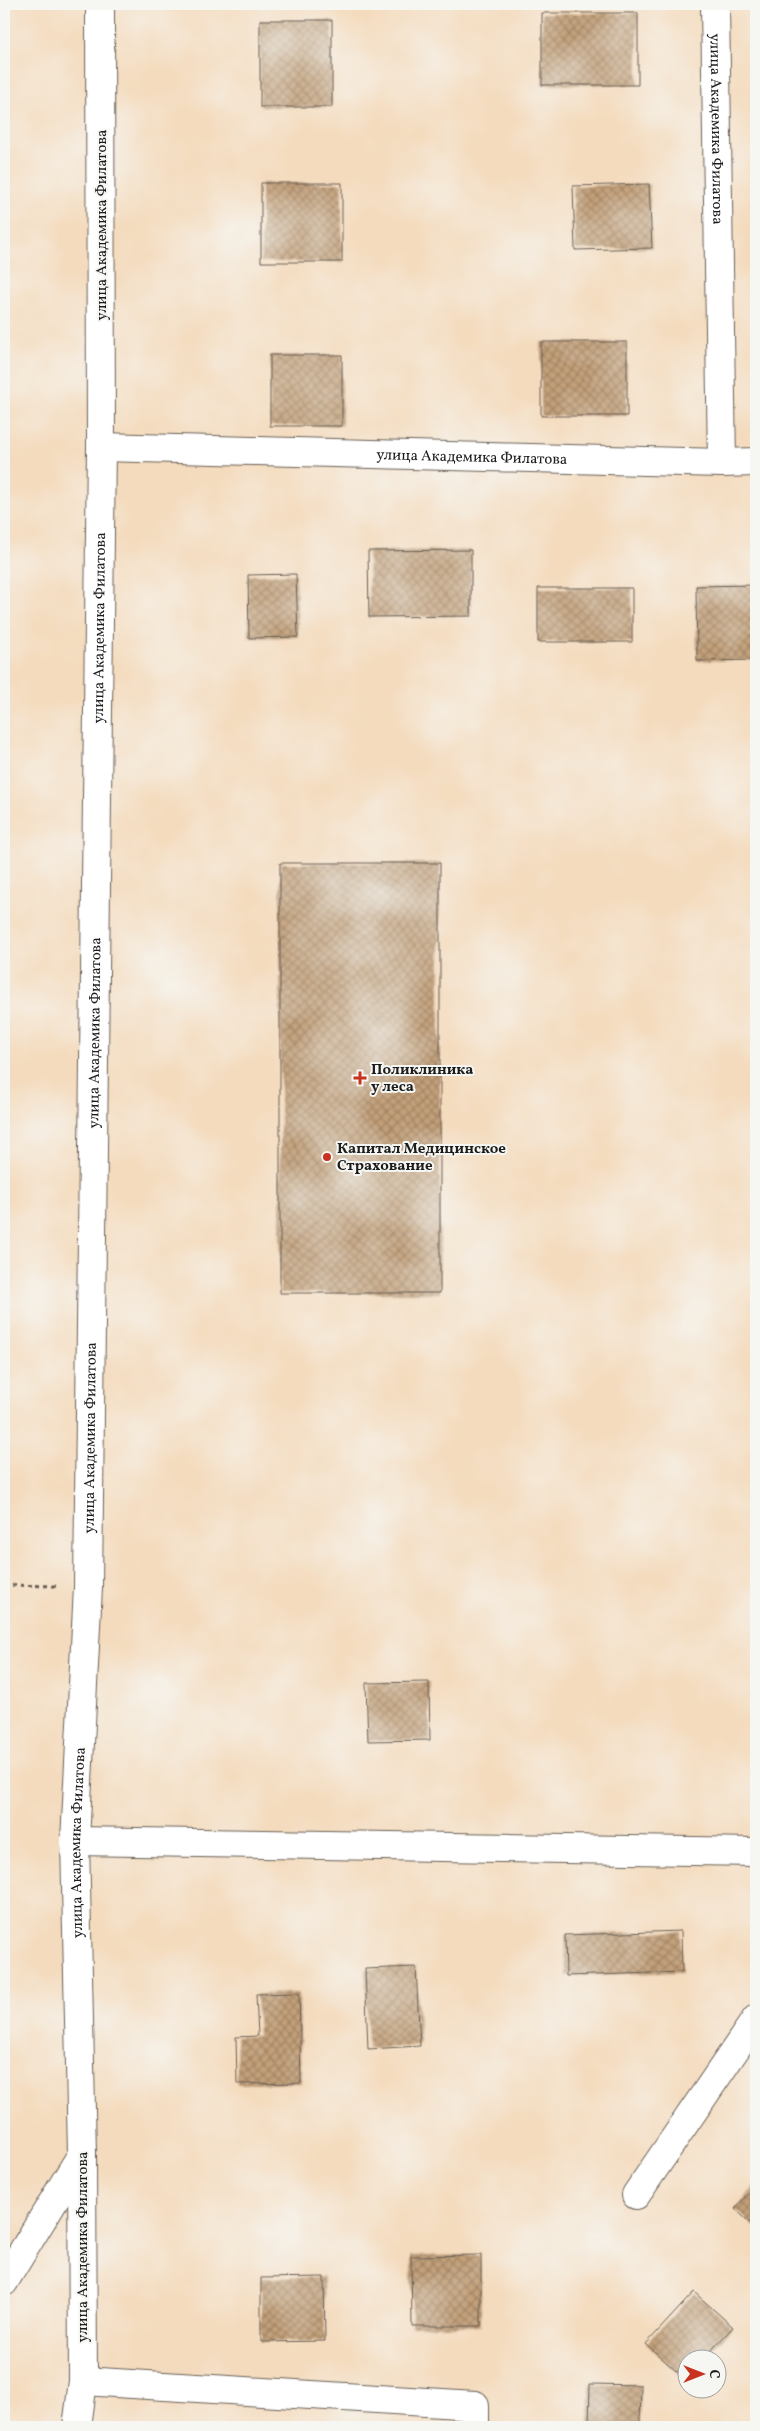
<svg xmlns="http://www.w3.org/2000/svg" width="760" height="2431" font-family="Vollkorn,serif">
<defs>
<pattern id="building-cross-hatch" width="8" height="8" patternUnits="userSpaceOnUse" patternTransform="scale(1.25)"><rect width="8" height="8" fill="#c3a07a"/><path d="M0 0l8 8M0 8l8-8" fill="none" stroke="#9e8263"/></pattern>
</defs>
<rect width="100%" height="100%" fill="#f6f6f2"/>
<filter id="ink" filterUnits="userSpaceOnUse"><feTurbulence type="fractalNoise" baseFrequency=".02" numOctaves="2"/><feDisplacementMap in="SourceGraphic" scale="10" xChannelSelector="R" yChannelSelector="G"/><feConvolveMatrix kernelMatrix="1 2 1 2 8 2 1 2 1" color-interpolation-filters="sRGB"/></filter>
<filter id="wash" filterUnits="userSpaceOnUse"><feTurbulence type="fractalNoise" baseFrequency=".0096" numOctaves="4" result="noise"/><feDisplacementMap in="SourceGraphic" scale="20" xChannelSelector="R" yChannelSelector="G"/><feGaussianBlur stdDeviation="1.12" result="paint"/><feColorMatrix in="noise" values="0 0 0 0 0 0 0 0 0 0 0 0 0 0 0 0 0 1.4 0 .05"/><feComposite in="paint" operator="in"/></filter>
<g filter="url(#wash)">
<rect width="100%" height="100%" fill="#f4dbbe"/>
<g id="blocks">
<path fill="url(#building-cross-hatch)" d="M542 13H638V85H542Z
M260 20H332V107H260Z
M261 183H342V262H261Z
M649 184 652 248 575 250 573 186Z
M541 342H627V416H541Z
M270 355H342V426H270Z
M471 550V616L369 617 368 551Z
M296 574 298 637 249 638 248 575Z
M756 585V660L697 661 696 586Z
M538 588H632V642H538Z
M280 863H440V1293H280Z
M429 1682 430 1740 368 1741 366 1683Z
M681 1931 682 1972 566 1976 565 1935Z
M416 1967 420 2046 368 2049 365 1969Z
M299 1993 301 2083 237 2084 236 2037 258 2036 256 1994Z
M756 2184V2228L735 2209Z
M481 2255V2326H412L411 2256Z
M324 2277 325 2341 261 2342V2278Z
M694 2292 733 2327 704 2358H688V2377L685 2379 646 2344Z
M590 2384 641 2385 640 2427H589Z"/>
</g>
</g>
<g filter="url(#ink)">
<use href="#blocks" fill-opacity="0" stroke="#685f55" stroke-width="1"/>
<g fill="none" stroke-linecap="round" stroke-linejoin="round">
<g stroke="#685f55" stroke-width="30">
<g id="minor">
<path id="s1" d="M715 4 722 463"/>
<path id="s2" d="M101 447 722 463 756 462"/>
<path d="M75 1841 756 1852"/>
<path d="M636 2195 756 2019"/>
<path d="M4 2282 82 2154"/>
<path d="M83 2381 475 2405V2427"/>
<path id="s3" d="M77 2427 83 2381 82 2154 75 1841 88 1587 101 447 100 4"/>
</g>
</g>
<path stroke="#685f55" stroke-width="3" stroke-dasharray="4 4" stroke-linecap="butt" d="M4 1585 57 1586"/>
<use href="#minor" stroke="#fff" stroke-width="28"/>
</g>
</g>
<g fill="#c8321e" stroke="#f6f6f2" stroke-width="2">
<path d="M357.5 1070.5h5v5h5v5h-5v5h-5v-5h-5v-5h5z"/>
<circle cx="327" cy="1157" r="5"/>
</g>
<g text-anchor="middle" stroke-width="4" stroke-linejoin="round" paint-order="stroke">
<g font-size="15" fill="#1c1c1c" stroke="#f6f6f2">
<text dy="5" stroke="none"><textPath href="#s1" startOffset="125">улица Академика Филатова</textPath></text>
<text transform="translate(101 225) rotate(-90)" y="5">улица Академика Филатова</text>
<text dy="5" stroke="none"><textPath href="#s2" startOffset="371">улица Академика Филатова</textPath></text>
<text dy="5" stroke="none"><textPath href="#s3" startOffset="1800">улица Академика Филатова</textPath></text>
<text dy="5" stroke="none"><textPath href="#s3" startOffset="1395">улица Академика Филатова</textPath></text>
<text dy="5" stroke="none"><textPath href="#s3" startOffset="990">улица Академика Филатова</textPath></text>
<text dy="5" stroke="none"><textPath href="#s3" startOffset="585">улица Академика Филатова</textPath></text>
<text transform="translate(82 2247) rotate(-90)" y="5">улица Академика Филатова</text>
</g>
<g font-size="15" font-weight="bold" fill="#1c1c1c" stroke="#f6f6f2" text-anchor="start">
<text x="371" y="1074">Поликлиника<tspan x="371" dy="17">у леса</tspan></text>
<text x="337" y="1153">Капитал Медицинское<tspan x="337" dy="17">Страхование</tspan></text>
</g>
</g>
<rect width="760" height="2431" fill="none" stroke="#f6f6f2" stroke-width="20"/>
<g transform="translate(702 2374) rotate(90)"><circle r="24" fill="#f6f6f2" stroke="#9f9f9c"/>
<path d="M0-4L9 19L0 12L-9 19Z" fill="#c8321e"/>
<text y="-8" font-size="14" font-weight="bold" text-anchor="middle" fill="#1c1c1c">С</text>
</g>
</svg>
